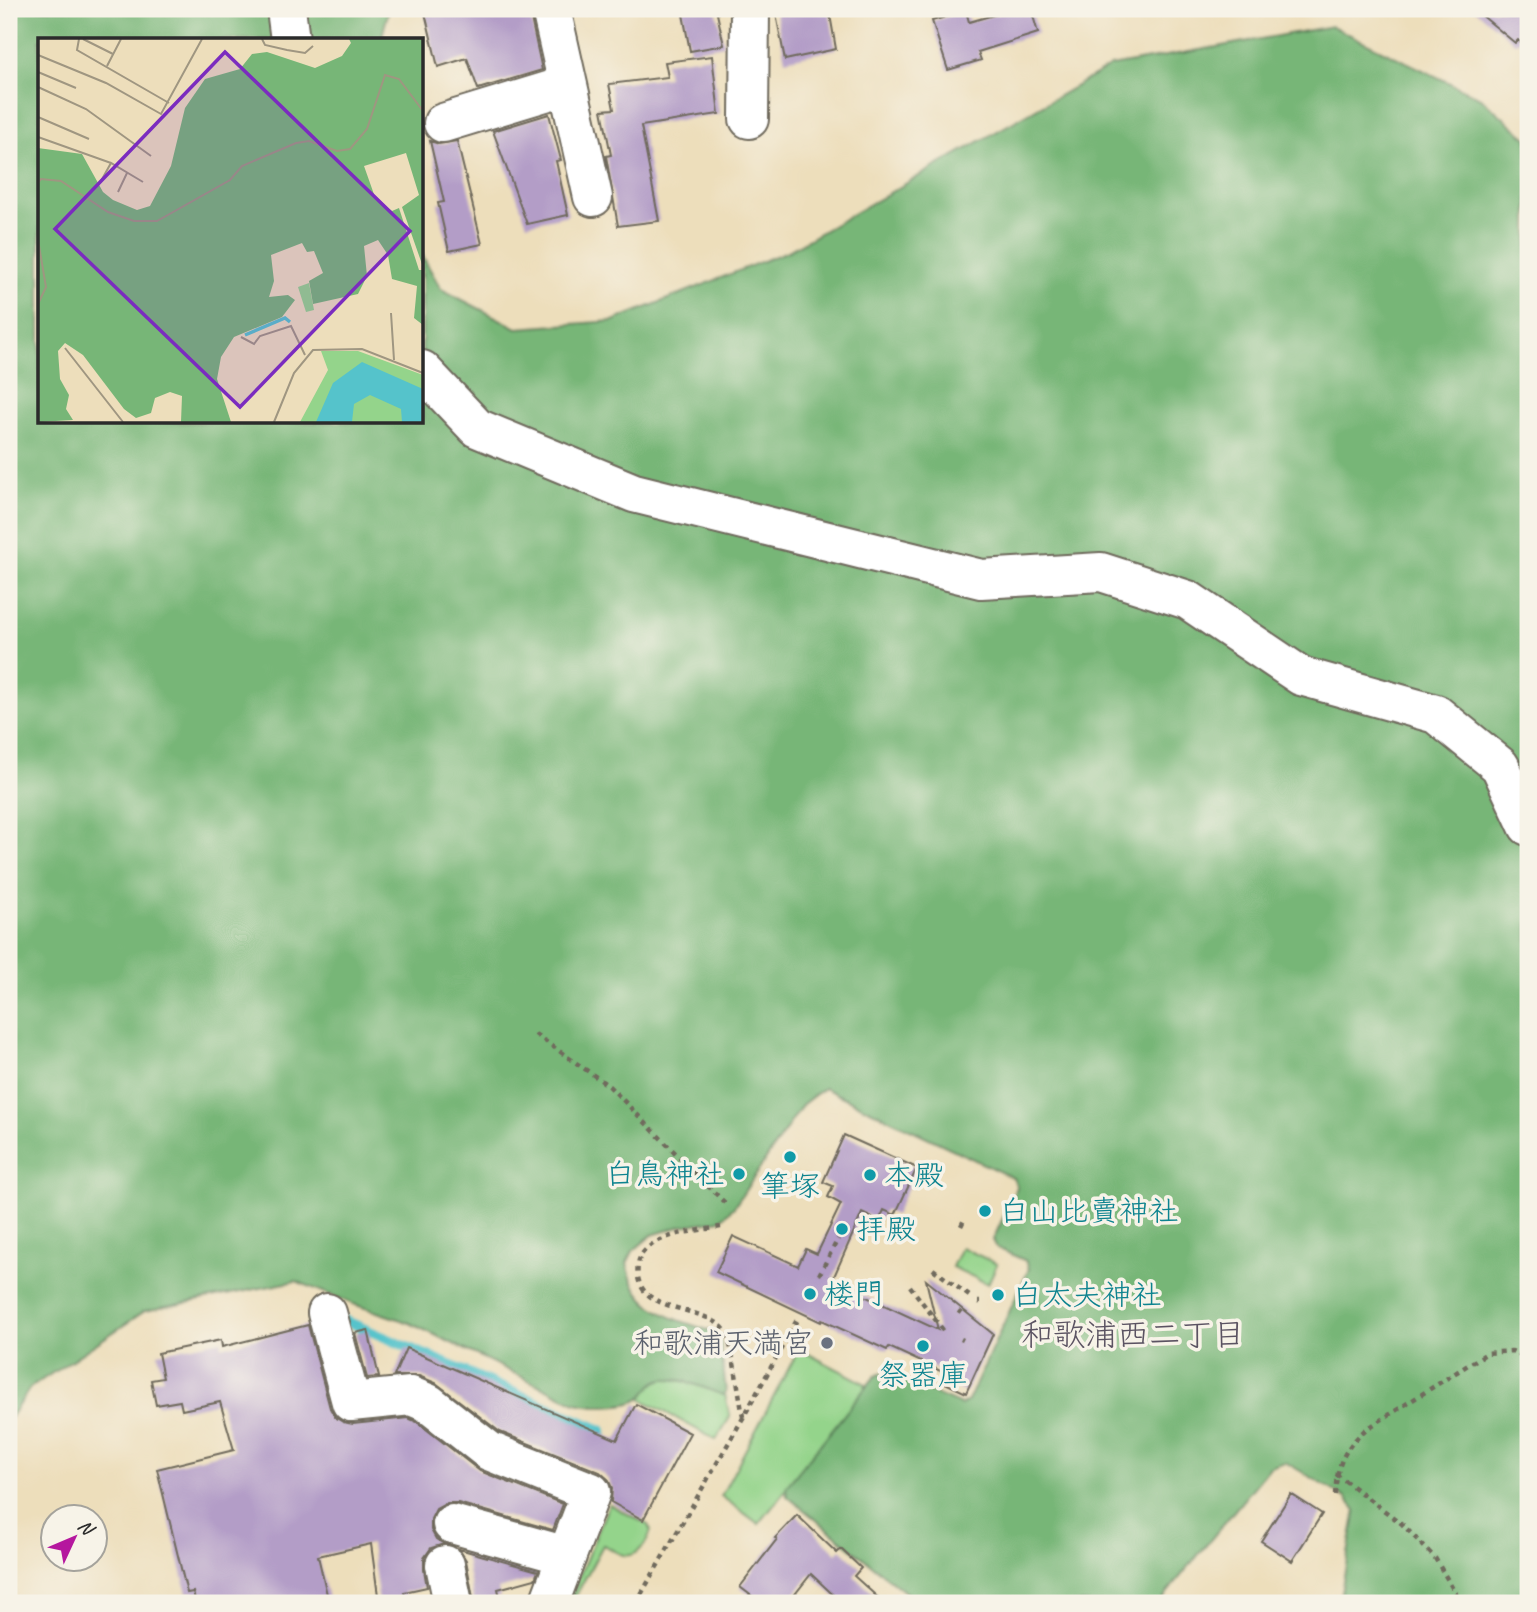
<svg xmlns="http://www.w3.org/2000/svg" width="1537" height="1612" font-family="Caveat,'Klee One',sans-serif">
<rect width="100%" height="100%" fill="#f7f3e8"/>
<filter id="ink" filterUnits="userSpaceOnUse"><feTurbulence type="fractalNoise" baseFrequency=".0143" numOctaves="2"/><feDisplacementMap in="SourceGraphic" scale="14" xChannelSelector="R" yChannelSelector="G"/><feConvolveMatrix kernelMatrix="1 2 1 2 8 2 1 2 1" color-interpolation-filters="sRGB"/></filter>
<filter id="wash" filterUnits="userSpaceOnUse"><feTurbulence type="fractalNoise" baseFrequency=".00686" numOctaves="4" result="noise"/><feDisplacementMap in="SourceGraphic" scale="28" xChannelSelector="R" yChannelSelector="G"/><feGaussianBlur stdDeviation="1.57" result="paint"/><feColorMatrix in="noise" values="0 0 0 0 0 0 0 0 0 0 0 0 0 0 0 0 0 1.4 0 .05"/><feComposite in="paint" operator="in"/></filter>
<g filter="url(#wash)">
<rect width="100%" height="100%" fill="#eddebb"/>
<path fill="#94d48b" stroke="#60805b" stroke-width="2" d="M961 1247 997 1264 988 1284 952 1267Z
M799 1349 866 1384 864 1390 759 1524 721 1496Z
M665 1378 687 1382 725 1394 730 1417 716 1440 639 1398 651 1382Z
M609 1504 648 1525 651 1530C648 1542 638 1558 624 1555 617 1554 609 1547 603 1545L572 1603H568Z"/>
<path fill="#77b677" stroke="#517051" stroke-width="2" d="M9 9H389L381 40H40V422H422V255L441 289 517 328 613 321 788 251 1111 66 1332 26 1481 98 1528 139V1318L1525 1324 1528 1339V1580L1516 1603H1339L1356 1510 1346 1498 1285 1462 1270 1467 1159 1603H923L915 1600 787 1496 786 1487 875 1376 884 1372 961 1405 968 1401 1029 1269 1026 1261 997 1248 993 1240 1017 1187 1013 1178 824 1088 803 1104 734 1207 720 1220 682 1226 652 1235 633 1251 627 1263C636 1313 674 1318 716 1333L720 1340 726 1392 723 1395C705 1389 685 1378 665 1379 649 1380 648 1396 636 1401 621 1407 591 1407 576 1403L410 1323 353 1304 296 1281 145 1311 30 1388 9 1419Z"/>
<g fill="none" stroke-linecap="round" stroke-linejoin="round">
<path stroke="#55c3cb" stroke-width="10" d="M342 1319 602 1430 603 1445"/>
</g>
<g id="blocks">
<path fill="#b39dc7" d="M442 9H529L542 70 478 89 467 58 438 67 425 13Z
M682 9H716L724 45 690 51Z
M775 9H829L836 49 785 60Z
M1015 9H1031L1038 33 978 52 981 60 948 70 932 21 966 11 969 22Z
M1474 9H1528V48L1518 40 1515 43Z
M712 56 719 114 641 126 659 221 618 226 606 156 611 155 602 110 614 109 609 84 668 77 665 62Z
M549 114 561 160 556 161 568 215 527 224 493 131Z
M430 141 439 144 457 141 482 244 449 251 438 203 444 202Z
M844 1135 917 1168 895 1215 884 1210 879 1221 862 1213 832 1281 938 1330 926 1280 993 1334 966 1393 943 1382 947 1374 889 1347 887 1350 822 1320 821 1322 716 1272 733 1236 798 1266 806 1249 817 1254 841 1204 828 1197 833 1186 823 1182Z
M308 1325 330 1408 335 1417 343 1422 353 1424 408 1418 417 1422 480 1471 563 1504 553 1530 458 1503H447L436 1509 431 1519V1530L436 1539 444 1544 431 1548 424 1558V1570L427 1587 404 1592 407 1603H379L371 1544 318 1556 329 1603H196L193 1592 187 1593 157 1469 234 1450 220 1402 182 1410 180 1401 156 1405 151 1380 163 1378 158 1353 221 1340 222 1347Z
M368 1330 379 1377 367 1378 355 1333Z
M406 1348 617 1440 636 1404 690 1433 643 1520 611 1502 612 1488 608 1479 600 1472 500 1432 436 1383 419 1376H394Z
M1291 1494 1322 1514 1292 1561 1261 1541Z
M797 1515 837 1553 841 1549 861 1568 854 1576 884 1603H842L811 1574 788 1603H761L740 1587 777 1539 775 1538Z
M459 1549 538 1571 535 1579 498 1589 500 1597 474 1603 466 1560Z"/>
</g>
</g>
<g filter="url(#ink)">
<use href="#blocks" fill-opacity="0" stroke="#6f6a5d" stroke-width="2"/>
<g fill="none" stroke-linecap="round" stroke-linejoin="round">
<g stroke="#6f6a5d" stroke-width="42">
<path id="minor" d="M286 9 290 40
M551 9 593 197
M749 119 750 9
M443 123 568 85
M422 370 477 428 634 493 981 579 1101 572 1188 600 1301 676 1436 714 1500 766 1528 826
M327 1313 351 1402 411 1396 428 1403 489 1451 591 1492 549 1603
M452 1524 567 1556
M445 1565 453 1603"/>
</g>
<path stroke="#6f6a5d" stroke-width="4.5" stroke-dasharray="5 5" stroke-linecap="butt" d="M535 1034 609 1086 727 1205
M961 1226 965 1218
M721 1227C697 1231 643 1234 638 1264 631 1315 701 1303 724 1329 732 1339 740 1401 743 1417
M933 1269 972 1298
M819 1275 838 1239
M910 1286 946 1334
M978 1302H980
M958 1311 961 1313
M961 1339 963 1340
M1336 1474 1402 1524 1435 1558 1461 1603
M1335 1495C1337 1465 1343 1450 1365 1430L1487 1353 1512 1351 1528 1358
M636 1603 743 1418 798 1318
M1526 1603 1528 1599"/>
<use href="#minor" stroke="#fff" stroke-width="38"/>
</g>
</g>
<g fill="#0f9aa8" stroke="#f7f3e8" stroke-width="2.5">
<circle cx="790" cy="1157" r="7"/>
<circle cx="739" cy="1174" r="7"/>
<circle cx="870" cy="1175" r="7"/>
<circle cx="985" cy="1211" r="7"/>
<circle cx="842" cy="1229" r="7"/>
<circle cx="810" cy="1294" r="7"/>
<circle cx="998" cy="1295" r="7"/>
<circle cx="923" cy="1346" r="7"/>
</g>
<circle fill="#6b7280" stroke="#f7f3e8" stroke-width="2.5" cx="827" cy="1343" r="7"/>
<g text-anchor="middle" stroke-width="7" stroke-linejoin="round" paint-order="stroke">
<g font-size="30" fill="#0d838f" stroke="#f7f3e8" text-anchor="start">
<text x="725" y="1184" text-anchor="end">白鳥神社</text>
<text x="884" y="1185">本殿</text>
<text x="790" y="1196" text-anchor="middle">筆塚</text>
<text x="999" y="1221">白山比賣神社</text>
<text x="856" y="1239">拝殿</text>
<text x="824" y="1304">楼門</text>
<text x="1012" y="1305">白太夫神社</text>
<text x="923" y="1385" text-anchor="middle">祭器庫</text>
</g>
<g font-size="30" fill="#5b616d" stroke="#f7f3e8" text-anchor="end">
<text x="813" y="1353">和歌浦天満宮</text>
</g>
<g font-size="32" fill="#5b5362" stroke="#f7f3e8">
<text x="1133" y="1345">和歌浦西二丁目</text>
</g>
</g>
<g transform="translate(38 38)">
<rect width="385" height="385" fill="#eddebb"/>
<path d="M271 245 276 272 268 274 260 249ZM283 313H320L385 337V384H262L290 332Z" fill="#94d48b"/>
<path d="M311 1H385V229L364 169 381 157 368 115 326 128 338 162 354 173 361 170 381 232H385V287L376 280 379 248 354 241 350 217 340 202 326 208 329 238 320 256 275 266 271 243 285 235 276 213 269 214 264 205 233 217 236 243 231 259 250 257 257 262 244 279 196 299 183 319 179 341 193 384H143L144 358 132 354 117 360 113 375 98 380 86 371 45 317 27 305 20 313 22 341 31 357 28 371 35 382 0 384V110L44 116 65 154 75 162 99 172 112 168 133 128 147 70 167 41 202 31 214 16 229 14 277 30 304 18 313 5Z" fill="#77b677"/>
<path d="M324 324 385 351V384H364L363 371 332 357 316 366 314 384H278L295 345Z" fill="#55c3cb"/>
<path fill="none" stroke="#55c3cb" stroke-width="3.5" d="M207 297 247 280 252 284"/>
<path fill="none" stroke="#9f9681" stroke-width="2" d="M41 1 39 12 131 65M45 1 75 16M224 1 227 7 249 12 267 15 275 8M0 17 68 45 123 76 164 1M69 28 83 1M0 34 38 50M0 49 48 71 113 118M0 79 51 101M0 99 73 125M63 143 73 125 105 144M0 145 3 141 23 143 70 174 96 183H119L192 142 204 128 258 105 271 103 299 113 312 111 329 91 347 37 361 41 385 73M80 154 89 135M0 202 8 249 0 266M353 275 356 322M203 299 216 306 222 298 253 288 267 317M27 310 85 384M236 384 256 335 275 312 324 311 385 335"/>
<path fill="#7b2cbf" fill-opacity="0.15" stroke="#7b2cbf" stroke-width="3.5" d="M187 14 372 193 202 369 17 191Z"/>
<rect width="385" height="385" fill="none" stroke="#2b2b2b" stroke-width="3.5"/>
</g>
<rect width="1537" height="1612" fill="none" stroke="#f7f3e8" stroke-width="35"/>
<g transform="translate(74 1538) rotate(46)"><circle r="33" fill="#f7f3e8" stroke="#a5a39c" stroke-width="2"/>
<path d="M0-5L12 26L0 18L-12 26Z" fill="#b5179e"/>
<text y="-10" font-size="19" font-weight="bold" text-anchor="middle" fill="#2b2b2b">N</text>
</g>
</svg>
